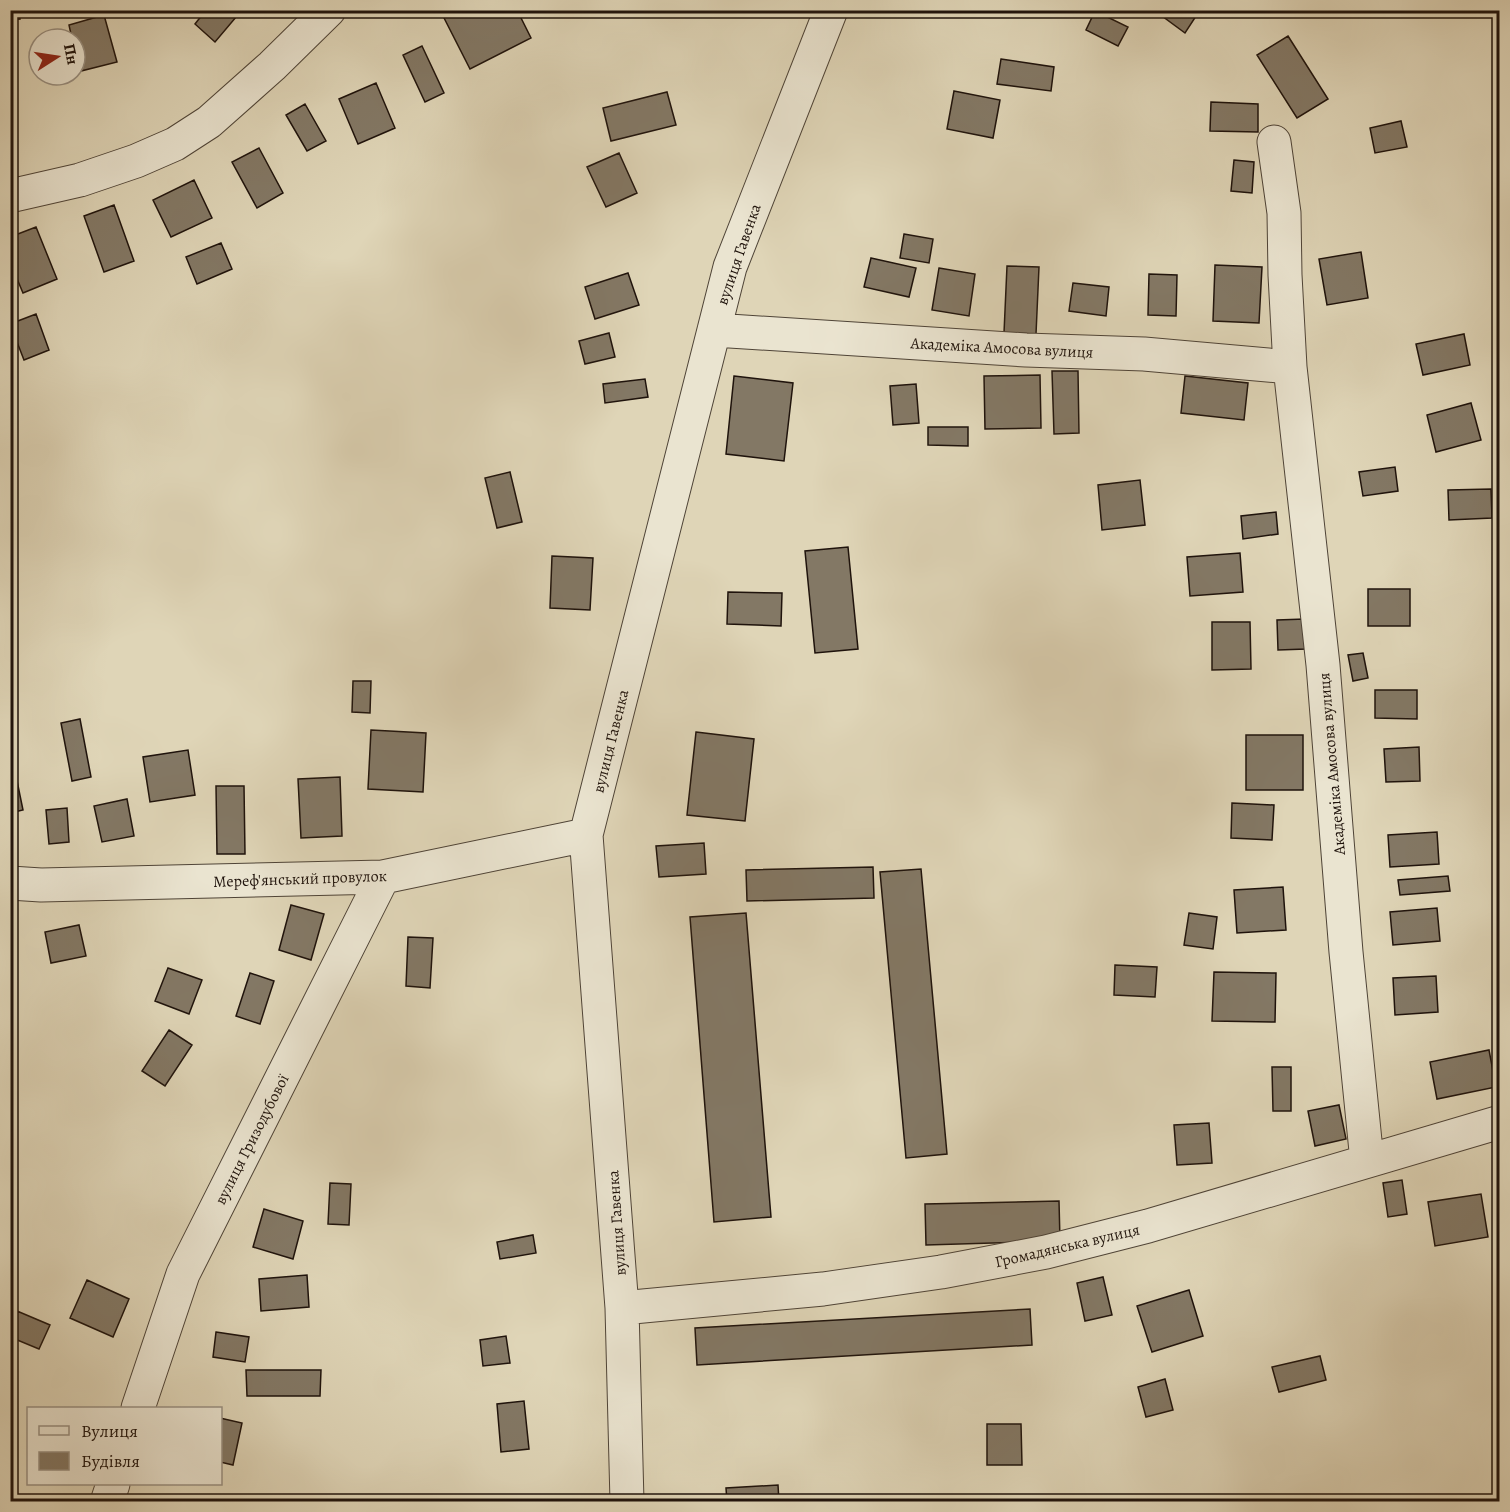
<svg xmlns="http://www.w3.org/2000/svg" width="1510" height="1512" font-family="Alegreya,serif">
<rect width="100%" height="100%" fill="#dfd5b7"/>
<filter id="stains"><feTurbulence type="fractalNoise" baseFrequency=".00333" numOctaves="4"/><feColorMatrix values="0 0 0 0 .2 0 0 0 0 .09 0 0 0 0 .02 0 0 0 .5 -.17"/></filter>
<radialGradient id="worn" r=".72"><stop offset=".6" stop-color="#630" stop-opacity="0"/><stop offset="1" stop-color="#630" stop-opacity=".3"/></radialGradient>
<path fill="#837865" stroke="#1f130c" stroke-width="1.5" d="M10 10H19L20 19 10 20Z
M206 10H242L215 42 195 24Z
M440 10H517L531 38 470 69Z
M1160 10H1200L1185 33 1158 13Z
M1095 11 1128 27 1118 46 1086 30Z
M104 15 117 62 81 71 75 49V39H72L69 25Z
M1288 36 1328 99 1297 118 1257 55Z
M422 46 444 93 425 102 403 55Z
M1001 59 1054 67 1051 91 997 84Z
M376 83 395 128 358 144 339 99Z
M954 91 1000 100 993 138 947 129Z
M667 92 676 125 611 141 603 108Z
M1211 102 1258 104V132L1210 131Z
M305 104 326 141 307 151 286 115Z
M1401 121 1407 147 1375 153 1370 128Z
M259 148 283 193 257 208 232 162Z
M619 153 637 193 606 207 587 167Z
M1234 160 1254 162 1252 193 1231 191Z
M194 180 212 218 171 237 153 200Z
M114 205 134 261 104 272 84 216Z
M36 227 57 279 23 293 10 262V237Z
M904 234 933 239 929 263 900 258Z
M221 243 232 269 197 284 186 257Z
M1361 252 1368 298 1327 305 1319 259Z
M871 258 916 268 909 297 864 287Z
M1215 265 1262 267 1259 323 1213 321Z
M1007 266 1039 267 1036 334 1004 333Z
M939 268 975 274 969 316 932 310Z
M628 273 639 305 595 319 585 287Z
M1149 274 1177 275 1176 316 1148 315Z
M1073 283 1109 287 1106 316 1069 311Z
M36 314 49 350 24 360 10 324Z
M609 333 615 357 585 364 579 341Z
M1464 334 1470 365 1423 375 1416 344Z
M1052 371H1078L1079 433 1054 434Z
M1040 375 1041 428 985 429 984 376Z
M734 376 793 383 784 461 726 454Z
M1185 376 1248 383 1244 420 1181 413Z
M645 379 648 397 605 403 603 384Z
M916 384 919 423 893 425 890 386Z
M1471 403 1481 440 1436 452 1427 415Z
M928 427H968V446L928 445Z
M1395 467 1398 491 1363 496 1359 472Z
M510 472 522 522 497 528 485 478Z
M1140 480 1145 525 1102 530 1098 485Z
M1491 489 1492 518 1449 520 1448 490Z
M1276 512 1278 534 1243 539 1241 516Z
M848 547 858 649 815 653 805 551Z
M1240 553 1243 592 1190 596 1187 557Z
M552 556 593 558 590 610 550 608Z
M1368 589H1410V626H1368Z
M728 592 782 593 781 626 727 624Z
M1305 619 1306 649 1278 650 1277 620Z
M1212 622H1250L1251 669 1212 670Z
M1363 653 1368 678 1353 681 1348 655Z
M353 681H371L370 713 352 712Z
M1375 690H1417V719L1375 718Z
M80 719 91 777 72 781 61 723Z
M371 730 426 733 423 792 368 789Z
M696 732 754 739 745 821 687 815Z
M1246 735H1303V790H1246Z
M1419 747 1420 781 1386 782 1384 749Z
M188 750 195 795 150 802 143 757Z
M16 776 23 810 10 813V777Z
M340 777 342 836 301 838 298 779Z
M216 786H244L245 854H217Z
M127 799 134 836 102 842 94 806Z
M1232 803 1274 805 1272 840 1231 838Z
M67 808 69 842 49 844 46 810Z
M1437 832 1439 864 1390 867 1388 835Z
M704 843 706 874 659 877 656 846Z
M873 867 874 898 747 901 746 870Z
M921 869 947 1154 906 1158 880 872Z
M1448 876 1450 891 1400 895 1398 880Z
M1283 887 1286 930 1237 933 1234 890Z
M291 905 324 914 311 960 279 950Z
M1437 908 1440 941 1393 945 1390 912Z
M746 913 771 1217 714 1222 690 917Z
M1189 913 1217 917 1213 949 1184 945Z
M79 925 86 956 51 963 45 932Z
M408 937 433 938 430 988 406 986Z
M1115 965 1157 967 1155 997 1114 995Z
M168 968 202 980 189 1014 155 1001Z
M1214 972 1276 973 1275 1022 1212 1021Z
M250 973 274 981 260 1024 236 1016Z
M1436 976 1438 1012 1395 1015 1393 978Z
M169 1030 192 1045 165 1086 142 1071Z
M1489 1050 1496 1087 1437 1099 1430 1062Z
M1272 1067H1291V1111H1273Z
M1339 1105 1346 1139 1315 1146 1308 1111Z
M1209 1123 1212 1163 1177 1165 1174 1125Z
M1402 1180 1407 1214 1388 1217 1383 1183Z
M330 1183 351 1184 349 1225 328 1224Z
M1481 1194 1488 1237 1435 1246 1428 1202Z
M1059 1201 1060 1241 926 1245 925 1204Z
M264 1209 303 1221 293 1259 253 1247Z
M533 1235 536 1253 500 1259 497 1242Z
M307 1275 309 1307 261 1311 259 1279Z
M1103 1277 1112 1315 1085 1321 1077 1283Z
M87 1280 129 1299 113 1337 70 1318Z
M1189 1290 1203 1336 1152 1352 1137 1306Z
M1030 1309 1032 1345 697 1365 695 1328Z
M17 1311 50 1325 39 1349 10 1337V1326Z
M216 1332 249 1337 245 1362 213 1357Z
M506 1336 510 1363 483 1366 480 1340Z
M1320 1356 1326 1380 1279 1392 1272 1367Z
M246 1370H321L320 1396H247Z
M1165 1379 1173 1410 1146 1417 1138 1387Z
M524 1401 529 1449 501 1452 497 1404Z
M220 1418 242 1423 233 1465 220 1462Z
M987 1424H1021L1022 1465H987Z
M778 1485 779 1502H727L726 1488Z"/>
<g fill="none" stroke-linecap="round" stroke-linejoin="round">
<g stroke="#4f4437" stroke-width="35">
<path id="minor" d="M1274 142 1284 213 1285 275 1290 367 1323 665 1346 952 1367 1161
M10 196 80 180 136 161 175 144 209 122 272 66 329 10
M714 330 1026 350 1144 354 1290 367
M10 883 41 885 383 877 586 835
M622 1308 823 1289 941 1272 1046 1252 1148 1226 1500 1122
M138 1408 183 1274 383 877
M107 1502 113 1484
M627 1502 622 1308 586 835 730 267 831 10"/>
</g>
<use href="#minor" stroke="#eae4d0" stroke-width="33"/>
</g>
<g text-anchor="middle" stroke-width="5" stroke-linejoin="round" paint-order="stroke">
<g font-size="16" fill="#1f130c" stroke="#eae4d0">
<text transform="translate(738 254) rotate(-71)" y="6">вулиця Гавенка</text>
<text transform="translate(1002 347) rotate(3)" y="6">Академіка Амосова вулиця</text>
<text transform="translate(610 741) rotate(-76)" y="6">вулиця Гавенка</text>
<text transform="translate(1331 764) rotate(-95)" y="6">Академіка Амосова вулиця</text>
<text transform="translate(300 878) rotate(-2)" y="6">Мереф'янський провулок</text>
<text transform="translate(251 1139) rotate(-63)" y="6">вулиця Гризодубової</text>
<text transform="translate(616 1223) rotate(-94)" y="6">вулиця Гавенка</text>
<text transform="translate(1067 1245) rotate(-13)" y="6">Громадянська вулиця</text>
</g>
</g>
<rect width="1510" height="1512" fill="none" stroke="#dfd5b7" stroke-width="36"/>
<rect x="12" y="12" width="1486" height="1488" fill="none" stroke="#1f130c" stroke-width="3"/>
<rect x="18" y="18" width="1474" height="1476" fill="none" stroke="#1f130c" stroke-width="1.5"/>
<rect x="27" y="1407" width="195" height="78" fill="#eae4d0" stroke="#999082" stroke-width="1.5"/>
<rect x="39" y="1426" width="30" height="9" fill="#eae4d0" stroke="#999082" stroke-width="1.5"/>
<text x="81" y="1437" font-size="18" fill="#1f130c">Вулиця</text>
<rect x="39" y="1452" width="30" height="18" fill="#837865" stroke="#999082" stroke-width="1.5"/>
<text x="81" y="1467" font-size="18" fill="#1f130c">Будівля</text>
<g transform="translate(57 57) rotate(78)"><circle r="28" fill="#eae4d0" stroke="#999082" stroke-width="1.5"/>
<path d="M0-4.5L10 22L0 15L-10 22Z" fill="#8f2418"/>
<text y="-9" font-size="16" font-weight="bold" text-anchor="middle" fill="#1f130c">Пн</text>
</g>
<rect width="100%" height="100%" filter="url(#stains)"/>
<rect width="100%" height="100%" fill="url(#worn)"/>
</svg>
